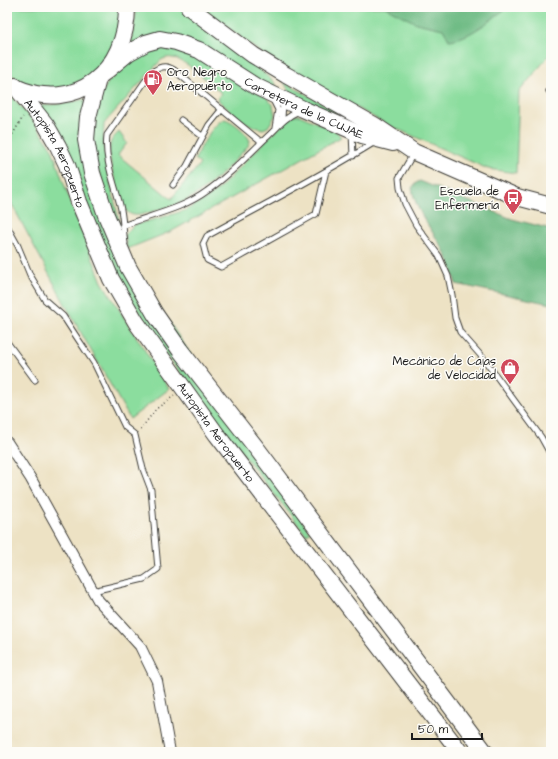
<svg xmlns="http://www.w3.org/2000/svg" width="558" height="759" font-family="'Architects Daughter',sans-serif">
<rect width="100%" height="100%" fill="#fdfcf7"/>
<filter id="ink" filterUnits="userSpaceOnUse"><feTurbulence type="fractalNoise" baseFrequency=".025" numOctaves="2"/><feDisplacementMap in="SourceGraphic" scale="8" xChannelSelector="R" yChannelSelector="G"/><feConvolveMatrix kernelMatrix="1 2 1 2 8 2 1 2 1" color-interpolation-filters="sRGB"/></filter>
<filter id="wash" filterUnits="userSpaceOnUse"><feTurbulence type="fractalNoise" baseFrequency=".012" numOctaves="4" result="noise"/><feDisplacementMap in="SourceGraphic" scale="16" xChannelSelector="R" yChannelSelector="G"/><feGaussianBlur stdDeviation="0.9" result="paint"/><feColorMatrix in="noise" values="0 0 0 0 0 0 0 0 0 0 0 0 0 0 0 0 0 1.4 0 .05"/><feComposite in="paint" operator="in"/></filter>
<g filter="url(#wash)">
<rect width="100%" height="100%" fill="#ede2c4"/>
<path fill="#8bdd9e" stroke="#547c5d" d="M7 7H121L117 34 110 56 88 78 58 90 24 84 7 71Z
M136 7H181L235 48 274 82 278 93 201 47 130 44 134 27Z
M200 7H551V53L519 92 516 173 488 169 388 125 324 90 268 58Z
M155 46 180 48 266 97 273 105 275 116 268 127 263 129C245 126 230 111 217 99L221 93C209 83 188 61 173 58 168 57 165 58 161 60L108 119 104 124 103 142 106 164 123 238H121L91 148 96 101 109 81 127 62Z
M284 82 378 134 293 99Z
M7 91 35 123 52 149 72 207 102 282 169 389 130 419 67 308 7 195Z
M85 99 106 228 310 532 306 535 166 355 120 282 38 106 68 103Z
M294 115H299L336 131 341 137 172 231 127 249 125 234 134 225 170 215 186 210 206 199 219 189 271 135Z
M225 119C234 122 246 132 250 141L248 146C228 168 208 191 180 203 172 207 162 208 154 211 143 214 132 220 124 208 119 192 107 161 110 145 111 139 115 136 119 132L127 143 118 155 171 199 200 164 195 159C201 148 212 123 225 119Z"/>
<path fill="#70bc85" stroke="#466c50" d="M385 7H507L504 10C489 21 468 39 449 40L443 29 416 23Z
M420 181 512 219 551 229V304L456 284C453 275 451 266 447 257 436 233 416 215 412 188L416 183Z"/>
</g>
<g filter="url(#ink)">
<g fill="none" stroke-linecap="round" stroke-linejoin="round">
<g stroke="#3b3a35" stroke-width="7">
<path id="service" d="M549 91 551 89
M273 100 278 110 275 128
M181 120 202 136
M279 122 282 118 283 103
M352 133 353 156
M413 154 399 178 400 188 405 204 416 225 439 256 448 276 452 295 455 318 460 332 483 358 541 437 551 455
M326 171 316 214 221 267 207 260 203 244 207 236C263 205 321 176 375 142
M173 185 187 166 209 125 222 109
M7 226 18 246 30 275 45 300 63 316 74 333 94 363 125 427 135 435 143 469 151 490 158 569 144 579 93 591
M122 226C151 215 183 209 207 191 229 176 247 156 266 138 278 127 285 117 299 111
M125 243C123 230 123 217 120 205 114 182 104 159 107 135L151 73C159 67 165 64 174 70L261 142
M7 342 35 380"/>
</g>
<g stroke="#3b3a35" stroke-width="12">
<path id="minor" d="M7 442 31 479 98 600 140 646 157 681 170 752"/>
</g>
<g stroke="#3b3a35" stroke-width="18">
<g id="trunk">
<path d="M189 7 253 55 286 75 374 125 414 152 517 197 551 206"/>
<path id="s1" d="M105 72 128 53 146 43 160 39 176 42 199 50 255 86 303 109 362 135 393 143"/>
<path d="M98 79 88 117 86 140 92 173 106 215 128 267 155 314 180 350 258 450 485 752"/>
<path id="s2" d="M15 86 46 125 58 146 67 165 79 202 111 279 136 322 217 435 460 752"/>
<path d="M15 87C77 115 127 70 127 7"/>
</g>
</g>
<path stroke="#3b3a35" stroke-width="1.5" stroke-dasharray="1 3" stroke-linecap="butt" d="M7 140 11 137 23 117
M140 430 156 409 174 396"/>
<use href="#service" stroke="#fff" stroke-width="5"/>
<use href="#minor" stroke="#fff" stroke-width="10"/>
<use href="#trunk" stroke="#fff" stroke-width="16"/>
</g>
</g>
<defs>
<g id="fuel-pin" transform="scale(1)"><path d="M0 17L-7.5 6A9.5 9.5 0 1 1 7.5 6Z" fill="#d1495b" stroke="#fdfcf7"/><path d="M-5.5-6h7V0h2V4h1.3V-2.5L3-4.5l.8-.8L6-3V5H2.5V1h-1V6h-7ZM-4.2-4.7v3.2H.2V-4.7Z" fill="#fff"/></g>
<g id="bus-pin" transform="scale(1)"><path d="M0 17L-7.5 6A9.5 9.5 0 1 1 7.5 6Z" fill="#d1495b" stroke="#fdfcf7"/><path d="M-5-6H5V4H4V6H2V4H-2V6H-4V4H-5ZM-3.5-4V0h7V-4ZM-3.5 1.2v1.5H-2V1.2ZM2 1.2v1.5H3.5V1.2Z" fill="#fff"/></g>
<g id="shop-pin" transform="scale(1)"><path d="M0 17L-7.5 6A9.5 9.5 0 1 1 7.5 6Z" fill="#d1495b" stroke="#fdfcf7"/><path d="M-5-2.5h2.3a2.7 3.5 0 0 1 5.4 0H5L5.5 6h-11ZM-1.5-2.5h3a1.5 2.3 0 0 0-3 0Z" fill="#fff"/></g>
</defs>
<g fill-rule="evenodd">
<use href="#fuel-pin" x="153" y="79"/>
<use href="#bus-pin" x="513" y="198"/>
<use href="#shop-pin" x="510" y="368"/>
</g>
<g text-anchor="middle" stroke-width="3" stroke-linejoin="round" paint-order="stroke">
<g font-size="12" fill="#1c1c1c" stroke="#fdfcf7" text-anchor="end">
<text x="167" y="76" text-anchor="start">Oro Negro<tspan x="167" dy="14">Aeropuerto</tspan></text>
<text x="499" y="195">Escuela de<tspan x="499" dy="14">Enfermería</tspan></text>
<text x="496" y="365">Mecánico de Cajas<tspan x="496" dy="14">de Velocidad</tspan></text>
</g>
<g font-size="12" fill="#1c1c1c" stroke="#fdfcf7">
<text dy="4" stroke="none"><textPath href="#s1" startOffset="226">Carretera de la CUJAE</textPath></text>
<text dy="4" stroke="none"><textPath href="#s2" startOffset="79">Autopista Aeropuerto</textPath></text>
<text dy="4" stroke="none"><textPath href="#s2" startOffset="403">Autopista Aeropuerto</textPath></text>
</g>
</g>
<rect width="558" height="759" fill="none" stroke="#fdfcf7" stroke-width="24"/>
<path d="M412 733v6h70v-6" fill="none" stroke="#1c1c1c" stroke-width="2"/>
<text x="418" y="733" font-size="12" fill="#1c1c1c" stroke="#fdfcf7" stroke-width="3" paint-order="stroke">50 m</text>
</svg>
